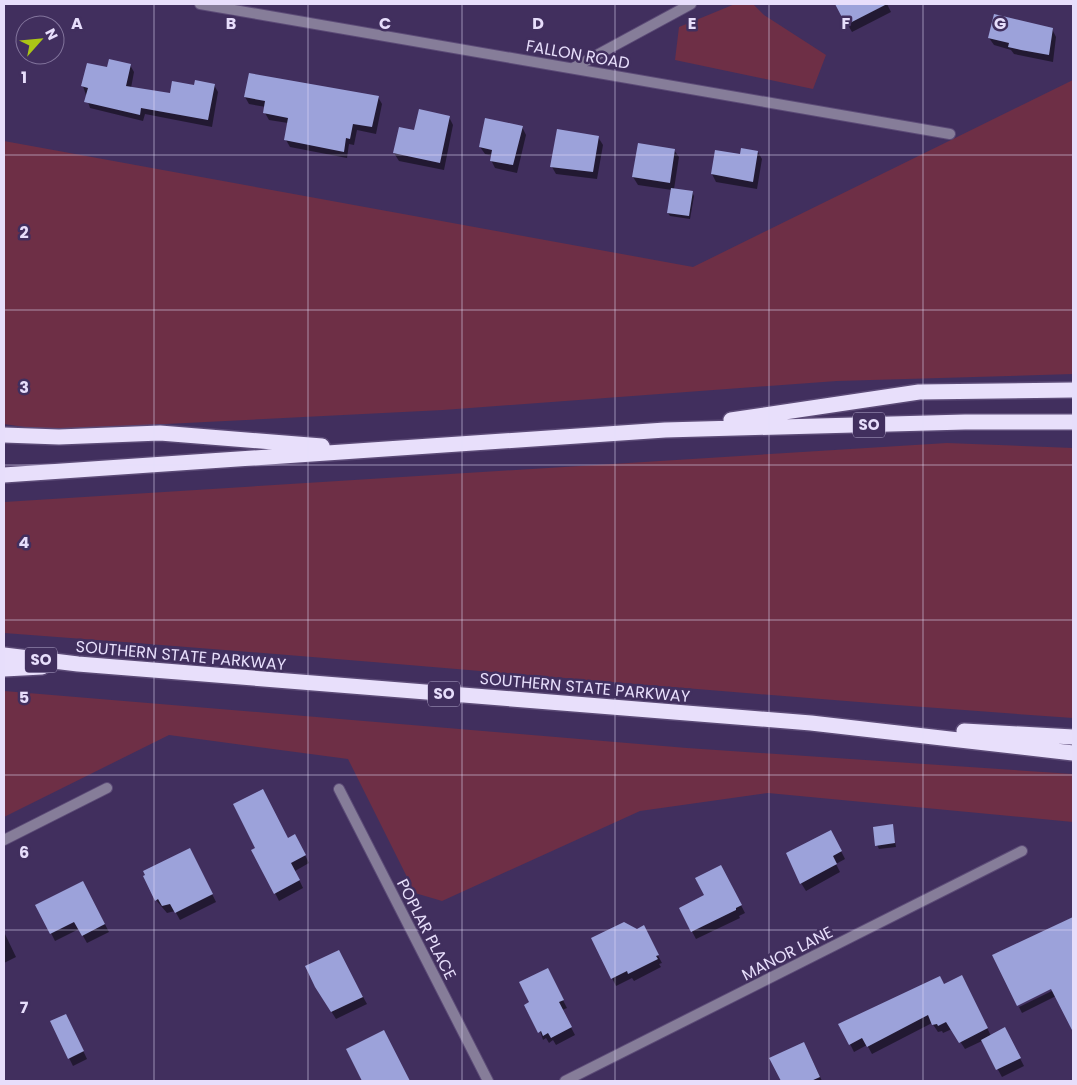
<svg xmlns="http://www.w3.org/2000/svg" width="1077" height="1085" font-family="Poppins,sans-serif">
<rect width="100%" height="100%" fill="#412f5e"/>
<path fill="#6e2f46" d="M735 4H753L764 15 826 55 813 89 675 60 679 27Z
M1073 80V374L837 381 443 410 45 430 4 424V141L693 267Z
M947 443 1073 448V718C716 693 360 659 4 633V502Z
M4 691 687 748 1073 774V822L768 793 640 811 442 901 415 893 348 759 169 735 4 817Z"/>
<path fill="#0007" d="M836 4H887L891 12 852 32Z
M1052 29 1056 37 1053 62 1014 54 1011 50 994 45 989 38Z
M130 65 134 72 131 88 171 94 214 85 218 92 212 127 145 114 143 121 90 108 83 86 108 69Z
M245 97H378L382 104 376 134 357 130 354 145 349 144 347 158 290 147 286 140 288 123 269 120 265 113 266 107 249 104Z
M449 117 453 125 444 170 399 161 394 153 415 132Z
M522 127 526 135 517 173 495 168 491 160 492 156 485 154 480 147Z
M598 137 603 145 597 179 556 174 552 167Z
M674 150 679 157 674 189 692 192 694 196 690 219 670 216 668 213 672 190 638 185 633 177Z
M758 152 762 159 757 189 716 182 712 174 741 156Z
M892 826 896 847 879 849 877 845Z
M288 839 299 843 309 863 295 871 303 888 279 901 275 893Z
M835 839 845 859 836 864 840 872 806 891 801 883Z
M194 857 216 902 180 920 175 911 167 913 156 900Z
M725 874 745 913 739 916 740 918 696 939 680 909 706 896Z
M87 890 109 932 87 943 79 929 55 941 51 933Z
M1073 918V1017L1069 1020 1056 996 1022 1013 1019 1007 1058 988 1061 923Z
M4 932 16 957 4 963Z
M647 935 662 963 659 964 661 967 634 981 632 978 616 986 612 978Z
M342 959 367 1004 336 1019 321 995Z
M551 977 567 1008 562 1010 575 1035 556 1045 553 1040 549 1043 546 1038 543 1040 531 1003Z
M966 984 991 1036 1009 1037 1024 1066 1002 1077 982 1041 965 1049 952 1029 943 1033 942 1031 938 1032 932 1023 872 1054 867 1045 854 1052 850 1044 944 985Z
M70 1023 87 1059 73 1066 69 1058Z
M808 1051 822 1081H782L771 1058Z"/>
<path fill="#9ca2da" d="M835 4H887L846 25Z
M994 14 1053 28 1049 55 1021 50 1008 47 1009 43 988 38Z
M109 59 131 64 126 86 170 93 172 81 194 85 195 80 215 84 208 120 141 108 140 115 84 102 88 88 81 86 87 63 107 67Z
M249 73 379 96 372 127 353 124 350 139 346 138 344 152 284 140 288 118 263 113 265 101 244 97Z
M419 109 450 116 440 163 393 153 399 127 414 130Z
M485 118 523 126 513 165 490 161 492 150 479 147Z
M557 129 599 136 593 172 550 167Z
M638 143 675 149 670 183 632 177Z
M741 148 758 151 753 182 711 174 715 150 740 154Z
M671 188 693 191 689 216 667 213Z
M263 789 288 838 295 834 306 855 291 863 300 880 274 894 251 850 255 848 233 804Z
M893 824 895 843 875 846 873 827Z
M831 830 842 851 833 856 837 864 800 884 786 853Z
M190 848 213 894 175 913 170 904 162 906 158 899 155 901 143 876 145 875 143 871Z
M721 865 742 905 736 908V910L691 932 679 908 704 895 695 878Z
M83 881 105 924 82 936 74 922 50 934 35 905Z
M1073 917V1032L1051 989 1017 1006 992 955Z
M624 922 637 929 644 925 659 955 656 956 658 959 628 974 627 971 611 979 591 938Z
M339 950 363 997 331 1012 315 987 305 966Z
M548 968 564 1000 559 1002 572 1027 551 1038 548 1033 543 1036 541 1031 538 1033 524 1005 529 1002 519 982Z
M962 975 988 1028 959 1043 946 1022 938 1026 937 1024 932 1025 928 1015 867 1047 862 1038 849 1045 838 1024 940 976 944 984Z
M66 1014 84 1051 68 1059 50 1021Z
M1005 1027 1021 1058 996 1070 981 1040Z
M384 1030 410 1081H362L346 1049Z
M804 1042 820 1077 811 1081H781L769 1058Z"/>
<g fill="none" stroke-linecap="round" stroke-linejoin="round">
<g stroke="#5c4b77" stroke-width="12">
<path id="minor" d="M200 4 950 134
M573 68 691 4
M339 789 488 1081
M4 840 107 788
M565 1081 1022 851"/>
</g>
<g stroke="#5c4b77" stroke-width="18">
<path id="motorway" d="M731 420 919 392 1073 390
M4 435 59 437 160 433 322 446
M4 475 665 430 965 422H1073
M4 655 78 664 811 723 1073 753
M4 669 42 667
M964 731 1073 737"/>
</g>
<use href="#minor" stroke="#867d99" stroke-width="10"/>
<use href="#motorway" stroke="#e8dffb" stroke-width="15"/>
</g>
<path fill="none" stroke="#e7defb" stroke-width="1" stroke-opacity="0.55" d="M154 4V1081M308 4V1081M462 4V1081M615 4V1081M769 4V1081M923 4V1081M4 155H1073M4 310H1073M4 465H1073M4 620H1073M4 775H1073M4 930H1073"/>
<g text-anchor="middle" stroke-width="5" stroke-linejoin="round" paint-order="stroke">
<g fill="#412f5e" stroke="#b5aacc" stroke-width="1">
<rect x="853" y="412.5" width="32" height="25" rx="4"/>
<rect x="25" y="647.5" width="32" height="25" rx="4"/>
<rect x="428" y="681.5" width="32" height="25" rx="4"/>
</g>
<g font-size="15" font-weight="bold" fill="#e7defb">
<text x="869" y="430">SO</text>
<text x="41" y="665">SO</text>
<text x="444" y="699">SO</text>
</g>
<g font-size="16" fill="#e7defb" stroke="#412f5e">
<text transform="translate(578 54) rotate(10)" y="6">FALLON ROAD</text>
<text transform="translate(181 655) rotate(5)" y="6">SOUTHERN STATE PARKWAY</text>
<text transform="translate(585 687) rotate(5)" y="6">SOUTHERN STATE PARKWAY</text>
<text transform="translate(427 929) rotate(63)" y="6">POPLAR PLACE</text>
<text transform="translate(787 953) rotate(-27)" y="6">MANOR LANE</text>
</g>
</g>
<g font-size="16" text-anchor="middle" font-weight="bold" fill="#e7defb" stroke="#412f5e" stroke-width="5" stroke-linejoin="round" paint-order="stroke">
<text x="77" y="29">A</text>
<text x="231" y="29">B</text>
<text x="385" y="29">C</text>
<text x="538" y="29">D</text>
<text x="692" y="29">E</text>
<text x="846" y="29">F</text>
<text x="1000" y="29">G</text>
<text x="24" y="83">1</text>
<text x="24" y="238">2</text>
<text x="24" y="393">3</text>
<text x="24" y="548">4</text>
<text x="24" y="703">5</text>
<text x="24" y="858">6</text>
<text x="24" y="1013">7</text>
</g>
<rect width="1077" height="1085" fill="none" stroke="#e7defb" stroke-width="10"/>
<g transform="translate(40 40) rotate(63)"><circle r="24" fill="#412f5e" stroke="#83759d"/>
<path d="M0-4L9 19L0 12L-9 19Z" fill="#abc616"/>
<text y="-8" font-size="14" font-weight="bold" text-anchor="middle" fill="#e7defb">N</text>
</g>
</svg>
